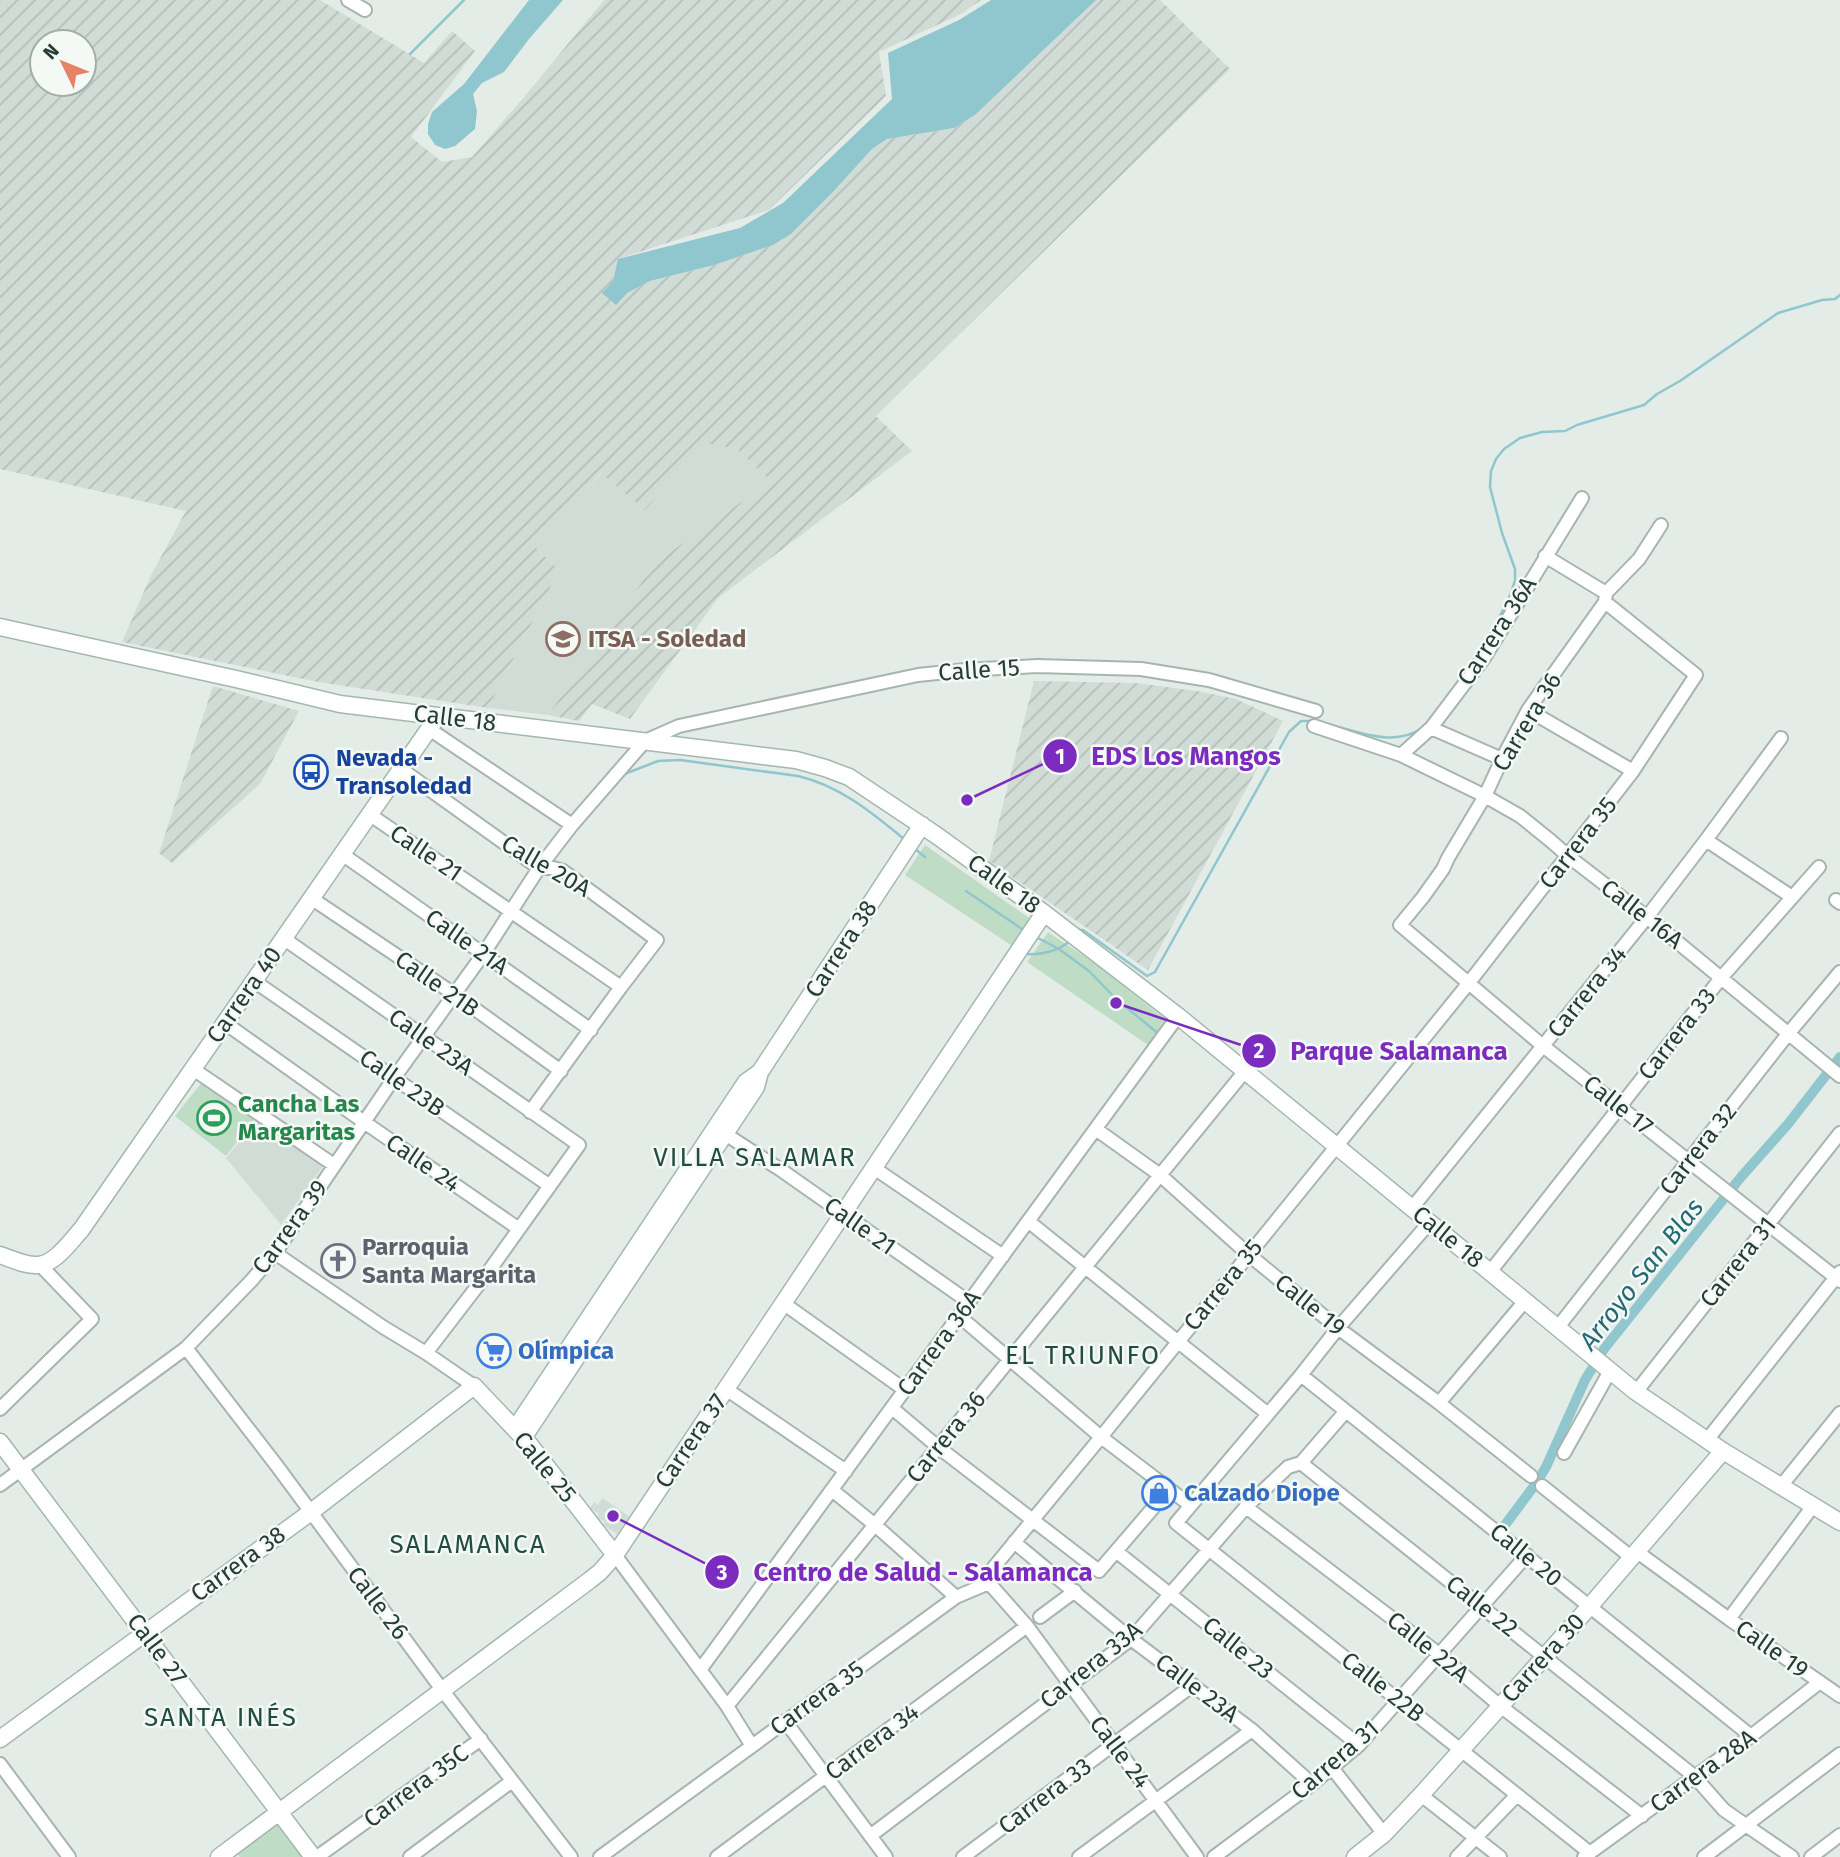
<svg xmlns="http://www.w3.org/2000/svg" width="1840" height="1857" font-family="'Fira Sans',sans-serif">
<defs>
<pattern id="industrial-furrows" width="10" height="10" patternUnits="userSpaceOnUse" patternTransform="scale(1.75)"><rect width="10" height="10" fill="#d2dcd7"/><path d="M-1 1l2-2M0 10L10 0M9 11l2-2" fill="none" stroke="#b4beb9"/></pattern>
</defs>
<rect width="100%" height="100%" fill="#e4ece8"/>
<path fill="#d2dcd7" d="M705 442 737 449 771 481 656 562 548 715 488 708 559 570 535 547 586 494 584 492 602 473 645 510Z
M257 1120 323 1166 281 1225 226 1158Z
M602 1498 629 1516 617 1534 603 1525 605 1522 597 1517 599 1514 590 1508 594 1502 598 1505Z"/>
<path fill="url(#industrial-furrows)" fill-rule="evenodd" d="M0 0H320L424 63 452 31 475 51 411 137 442 162 472 157 525 96 604 0H981L961 14 879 52 886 96 769 210 618 259 613 281 627 293 650 281 714 265 773 245 791 234 832 193 872 149 887 139 954 128 975 115 1096 0H1160L1230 69 876 416 912 451 718 598 630 719 592 704 579 721 548 715 656 562 771 481 737 449 705 443 645 510 601 473 585 491 587 494 535 547 559 570 488 708 318 682 122 642 151 575 186 511 0 469ZM42 42H84V84H42Z
M1034 681 1136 683 1197 691 1236 699 1283 721 1148 970 989 861Z
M213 686 299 711 260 784 172 863 159 853Z"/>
<path fill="#bfdcc5" d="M925 845 1032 920 1014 947 905 875Z
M1048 932 1097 965 1165 1019 1148 1045 1027 962Z
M203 1081 254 1120 226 1156 175 1116Z
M279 1819 308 1857H240L235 1851Z"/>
<path fill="#90c6cd" d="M529 0H563L529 39 504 72 482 83 473 94 477 111 475 129 455 146 445 149 435 145 428 134V124L432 112 464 84Z
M991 0H1096L975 115 954 128 887 139 872 149 832 193 791 234 773 245 714 265 650 281 627 293 616 305 602 293 613 281 618 259 740 228 783 203 892 99 888 53 959 20Z"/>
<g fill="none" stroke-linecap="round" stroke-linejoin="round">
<path stroke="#90c6cd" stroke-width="2.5" d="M410 54 464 0
M1456 685 1486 641 1501 614 1511 593 1515 580V569L1502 533 1490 487 1491 471 1496 459 1504 449 1520 438 1542 432 1565 431 1577 425 1644 405 1657 394 1680 381 1778 313 1822 300 1835 299 1840 295
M1327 724C1357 731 1394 748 1422 728
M622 775 658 761 680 760 798 776C840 786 871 812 904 839
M914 848 925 857
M966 891 1025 931
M1078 930H1083L1147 976 1155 972 1289 732 1301 721H1314
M1034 936 1059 949 1089 971 1115 998 1160 1035
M1024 954C1041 955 1057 952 1070 941"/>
<path stroke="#90c6cd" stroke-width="10" d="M1499 1533 1537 1482 1546 1467 1585 1380 1604 1349 1741 1177 1788 1124 1840 1057"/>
<g stroke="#a7b4af" stroke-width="16">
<path id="street" d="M348 0 365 10
M1661 525 1639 559 1606 593 1605 602 1528 710 1502 759 1485 796 1448 858 1443 869 1423 897 1400 925 1543 1046 1840 1281
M1545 556 1606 593
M1528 710 1633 771
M1314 726 1401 755 1485 796 1520 816 1551 841 1568 856 1647 917 1840 1076
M1431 728 1502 759
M429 729 572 825
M1401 755 1431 728 1484 658 1582 498
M401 769 539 868H553L563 871 657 940 621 987 530 1112
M369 814 621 987
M1706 840 1792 897
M342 854 591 1030
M311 898 454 994 561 1071
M1836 900 1840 903
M283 938 579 1145 489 1271 426 1353
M254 981 550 1186
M225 1023 364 1122 519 1229
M193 1069 334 1165
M719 1130 781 1170 969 1302
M1094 1132 1097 1130 1160 1175 1248 1254 1338 1328 1439 1403 1531 1476
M874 1168 1003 1256
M1412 1208 1647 917 1706 840 1781 738
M1028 1221 1268 1414
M1430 1222 1338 1328 1301 1375 1176 1523 1590 1853
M275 1253 383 1327 426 1353 474 1386
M1490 1272 1721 978 1819 867
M783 1303 905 1390
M959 1316 1101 1437 1190 1505
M1558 1327 1788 1034 1840 972
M186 1348 277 1466 443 1691 571 1857
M1301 1375 1751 1736
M726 1389 846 1471
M1636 1392 1840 1133
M1439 1403 1525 1301
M892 1408 938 1447 1099 1571 1153 1508
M0 1409 92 1319 41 1266
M1707 1440 1840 1272
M1564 1453 1610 1371
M1301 1463 1694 1776 1724 1810 1792 1857
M0 1485 186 1348 251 1281 275 1253 394 1078 484 953 539 868 572 825 645 741 679 726 918 675 966 670 1037 666 1141 669 1209 680 1316 711
M1542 1486 1631 1557
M1781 1486 1840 1413
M832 1490 875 1525 956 1597
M1246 1507 1439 1654 1499 1705 1642 1816
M1014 1542 1131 1639 1252 1730 1312 1784
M1636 1551 1729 1619 1840 1696
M1117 1552 1359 1745
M615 1555 727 1706 752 1746
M989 1583 990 1575 994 1567 1101 1437 1468 984 1633 771 1696 675 1605 602
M989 1583 1027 1626 1197 1857
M1040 1617 1075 1591
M1729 1619 1813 1506
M700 1670 1178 1016
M727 1706 1245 1071
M785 1721 886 1857
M0 1764 69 1857
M1332 1768 1384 1834
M1421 1795 1500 1857
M870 1836 1131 1639 1246 1507 1288 1467 1301 1463 1346 1411
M317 1857 481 1739
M410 1857 512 1781
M600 1857 956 1597 989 1583
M717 1857 1027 1626
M963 1857 1193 1685
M1079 1857 1252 1730
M1214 1857 1312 1784 1359 1745 1527 1555
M1457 1857 1517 1795
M1584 1857 1751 1736 1820 1682
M1704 1857 1840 1754
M1811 1857 1840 1835"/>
</g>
<g stroke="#a3b7af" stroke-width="19">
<path id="secondary" d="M0 627 236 679 340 704 796 760 825 768 849 777 936 835 1044 913 1178 1016 1636 1392 1723 1451 1840 1522
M0 1255C12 1259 26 1266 38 1265 55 1264 70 1242 81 1230L438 716
M515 1429 746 1082 760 1072
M523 1438 756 1087 760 1072 922 825
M0 1442 313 1857
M0 1739 311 1512 474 1386 530 1445 615 1555
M219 1857 590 1580 600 1572 615 1555 1044 913
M1355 1857 1384 1834 1421 1795 1590 1606 1723 1451"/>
</g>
<use href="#street" stroke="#fff" stroke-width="12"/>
<use href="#secondary" stroke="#fff" stroke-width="16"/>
</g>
<defs>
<g id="university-ring" transform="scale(1.75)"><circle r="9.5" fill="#f4f9f6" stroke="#8d6e63" stroke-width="1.5"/><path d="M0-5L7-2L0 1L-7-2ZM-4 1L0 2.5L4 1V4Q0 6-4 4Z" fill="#8d6e63"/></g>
<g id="bus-ring" transform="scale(1.75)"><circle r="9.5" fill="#f4f9f6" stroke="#1a4fb4" stroke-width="1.5"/><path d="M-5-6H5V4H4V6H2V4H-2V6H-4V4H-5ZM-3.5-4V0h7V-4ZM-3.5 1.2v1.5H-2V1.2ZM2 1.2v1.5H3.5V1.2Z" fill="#1a4fb4"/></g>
<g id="stadium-ring" transform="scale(1.75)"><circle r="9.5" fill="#f4f9f6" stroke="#2e9e5b" stroke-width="1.5"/><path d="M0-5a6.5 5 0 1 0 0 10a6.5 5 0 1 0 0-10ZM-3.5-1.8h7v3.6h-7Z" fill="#2e9e5b"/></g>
<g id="church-ring" transform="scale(1.75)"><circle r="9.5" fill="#f4f9f6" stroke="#6b7280" stroke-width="1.5"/><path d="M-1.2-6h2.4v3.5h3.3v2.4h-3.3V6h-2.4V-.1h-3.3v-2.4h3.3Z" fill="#6b7280"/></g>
<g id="supermarket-ring" transform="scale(1.75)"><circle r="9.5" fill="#f4f9f6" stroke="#3f7fe0" stroke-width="1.5"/><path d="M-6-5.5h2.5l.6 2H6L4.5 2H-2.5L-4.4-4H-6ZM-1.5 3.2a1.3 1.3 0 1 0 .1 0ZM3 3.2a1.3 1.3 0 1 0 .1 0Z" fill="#3f7fe0"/></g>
<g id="shop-ring" transform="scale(1.75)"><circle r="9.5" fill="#f4f9f6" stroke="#3f7fe0" stroke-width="1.5"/><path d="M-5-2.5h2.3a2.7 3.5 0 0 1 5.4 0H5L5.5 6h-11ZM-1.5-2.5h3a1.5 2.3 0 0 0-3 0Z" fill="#3f7fe0"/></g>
</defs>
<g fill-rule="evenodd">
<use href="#university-ring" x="563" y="639"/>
<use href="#bus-ring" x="311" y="772"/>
<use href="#stadium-ring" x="214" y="1118"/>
<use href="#church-ring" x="338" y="1261"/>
<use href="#supermarket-ring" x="494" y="1351"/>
<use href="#shop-ring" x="1159" y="1493"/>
</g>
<g text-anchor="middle" stroke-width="5" stroke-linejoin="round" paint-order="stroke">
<g font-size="24" fill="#253d35" stroke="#f4f9f6">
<text transform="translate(1497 631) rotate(-57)" y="8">Carrera 36A</text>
<text transform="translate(979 670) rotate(-4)" y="8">Calle 15</text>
<text transform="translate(455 718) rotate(7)" y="8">Calle 18</text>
<text transform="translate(1527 722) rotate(-59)" y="8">Carrera 36</text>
<text transform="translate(1578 843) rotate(-52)" y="8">Carrera 35</text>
<text transform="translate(426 853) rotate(34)" y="8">Calle 21</text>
<text transform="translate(546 866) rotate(30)" y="8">Calle 20A</text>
<text transform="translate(1004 884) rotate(36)" y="8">Calle 18</text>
<text transform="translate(1642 914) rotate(38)" y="8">Calle 16A</text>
<text transform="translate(467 942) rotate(35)" y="8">Calle 21A</text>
<text transform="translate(841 949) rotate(-57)" y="8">Carrera 38</text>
<text transform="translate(437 984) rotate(35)" y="8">Calle 21B</text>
<text transform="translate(1587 992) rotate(-51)" y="8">Carrera 34</text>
<text transform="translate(244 995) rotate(-55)" y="8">Carrera 40</text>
<text transform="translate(1677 1034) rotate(-52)" y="8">Carrera 33</text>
<text transform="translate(431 1042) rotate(35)" y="8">Calle 23A</text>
<text transform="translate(402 1083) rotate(35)" y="8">Calle 23B</text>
<text transform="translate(1618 1105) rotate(38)" y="8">Calle 17</text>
<text transform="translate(1698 1149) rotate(-52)" y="8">Carrera 32</text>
<text transform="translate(423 1163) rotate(34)" y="8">Calle 24</text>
<text transform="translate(860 1226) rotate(35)" y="8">Calle 21</text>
<text transform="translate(290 1227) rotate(-54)" y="8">Carrera 39</text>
<text transform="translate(1448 1237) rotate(39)" y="8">Calle 18</text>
<text transform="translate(1738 1262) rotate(-52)" y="8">Carrera 31</text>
<text transform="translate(1223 1285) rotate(-51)" y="8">Carrera 35</text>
<text transform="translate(1310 1305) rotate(39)" y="8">Calle 19</text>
<text transform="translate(939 1343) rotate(-54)" y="8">Carrera 36A</text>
<text transform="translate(946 1437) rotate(-51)" y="8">Carrera 36</text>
<text transform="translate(691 1441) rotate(-56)" y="8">Carrera 37</text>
<text transform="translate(545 1467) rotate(51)" y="8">Calle 25</text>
<text transform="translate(1526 1555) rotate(39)" y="8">Calle 20</text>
<text transform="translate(238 1564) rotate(-36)" y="8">Carrera 38</text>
<text transform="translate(378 1603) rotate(53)" y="8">Calle 26</text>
<text transform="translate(1482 1606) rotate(38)" y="8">Calle 22</text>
<text transform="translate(1428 1647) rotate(39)" y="8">Calle 22A</text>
<text transform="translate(1238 1648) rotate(39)" y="8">Calle 23</text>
<text transform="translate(157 1649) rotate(53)" y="8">Calle 27</text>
<text transform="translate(1772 1649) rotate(35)" y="8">Calle 19</text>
<text transform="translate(1543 1658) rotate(-48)" y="8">Carrera 30</text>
<text transform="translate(1091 1665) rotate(-39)" y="8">Carrera 33A</text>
<text transform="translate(1383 1687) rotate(38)" y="8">Calle 22B</text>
<text transform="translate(1197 1688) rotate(37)" y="8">Calle 23A</text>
<text transform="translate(817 1698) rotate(-36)" y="8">Carrera 35</text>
<text transform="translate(872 1742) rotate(-37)" y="8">Carrera 34</text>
<text transform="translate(1120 1752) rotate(53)" y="8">Calle 24</text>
<text transform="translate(1335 1760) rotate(-41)" y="8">Carrera 31</text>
<text transform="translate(1703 1771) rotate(-36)" y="8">Carrera 28A</text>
<text transform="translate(416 1786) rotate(-36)" y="8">Carrera 35C</text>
<text transform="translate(1045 1796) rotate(-37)" y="8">Carrera 33</text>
</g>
<g font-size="24" font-weight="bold" fill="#785e54" stroke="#f4f9f6" text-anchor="start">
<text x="588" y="647">ITSA - Soledad</text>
</g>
<g font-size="24" font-weight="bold" fill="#164399" stroke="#f4f9f6" text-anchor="start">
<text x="336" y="766">Nevada -<tspan x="336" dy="28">Transoledad</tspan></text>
</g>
<g font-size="24" font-weight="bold" fill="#27864d" stroke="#f4f9f6" text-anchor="start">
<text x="238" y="1112">Cancha Las<tspan x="238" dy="28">Margaritas</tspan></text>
</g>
<g font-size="24" font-weight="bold" fill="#5b616d" stroke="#f4f9f6" text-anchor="start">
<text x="362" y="1255">Parroquia<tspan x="362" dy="28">Santa Margarita</tspan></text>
</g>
<g font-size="24" font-weight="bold" fill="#366cbe" stroke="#f4f9f6" text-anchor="start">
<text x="518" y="1359">Olímpica</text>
<text x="1184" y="1501">Calzado Diope</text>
</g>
<g font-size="26" letter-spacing="2" fill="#224d41" stroke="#f4f9f6">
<text x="755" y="1166">VILLA SALAMAR</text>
<text x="1083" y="1364">EL TRIUNFO</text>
<text x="468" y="1553">SALAMANCA</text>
<text x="221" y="1726">SANTA INÉS</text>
</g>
<g font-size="26" font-style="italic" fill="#236a74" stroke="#f4f9f6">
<text transform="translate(1641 1274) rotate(-52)" y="9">Arroyo San Blas</text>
</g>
</g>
<path fill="none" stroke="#7b2cbf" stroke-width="2.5" d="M967 800L1060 756M1116 1003L1259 1051M613 1516L722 1572"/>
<g fill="#7b2cbf" stroke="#f4f9f6" stroke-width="2.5">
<circle cx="967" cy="800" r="7"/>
<circle cx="1116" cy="1003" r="7"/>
<circle cx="613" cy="1516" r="7"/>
<circle cx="1060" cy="756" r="18"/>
<circle cx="1259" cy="1051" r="18"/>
<circle cx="722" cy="1572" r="18"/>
</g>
<g font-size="21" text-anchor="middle" font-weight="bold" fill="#fff">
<text x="1060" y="764">1</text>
<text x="1259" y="1058">2</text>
<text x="722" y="1580">3</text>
</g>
<g font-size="26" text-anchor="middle" font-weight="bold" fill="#7b2cbf" stroke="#f4f9f6" stroke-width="5" stroke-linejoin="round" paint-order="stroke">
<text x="1186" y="765">EDS Los Mangos</text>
<text x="1399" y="1060">Parque Salamanca</text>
<text x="923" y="1581">Centro de Salud - Salamanca</text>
</g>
<g transform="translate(63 63) rotate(313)"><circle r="33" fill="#f4f9f6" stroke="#a1aea9" stroke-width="2"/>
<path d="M0-5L12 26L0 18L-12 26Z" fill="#e78267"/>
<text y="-10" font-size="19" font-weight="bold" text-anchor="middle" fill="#253d35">N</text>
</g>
</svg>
